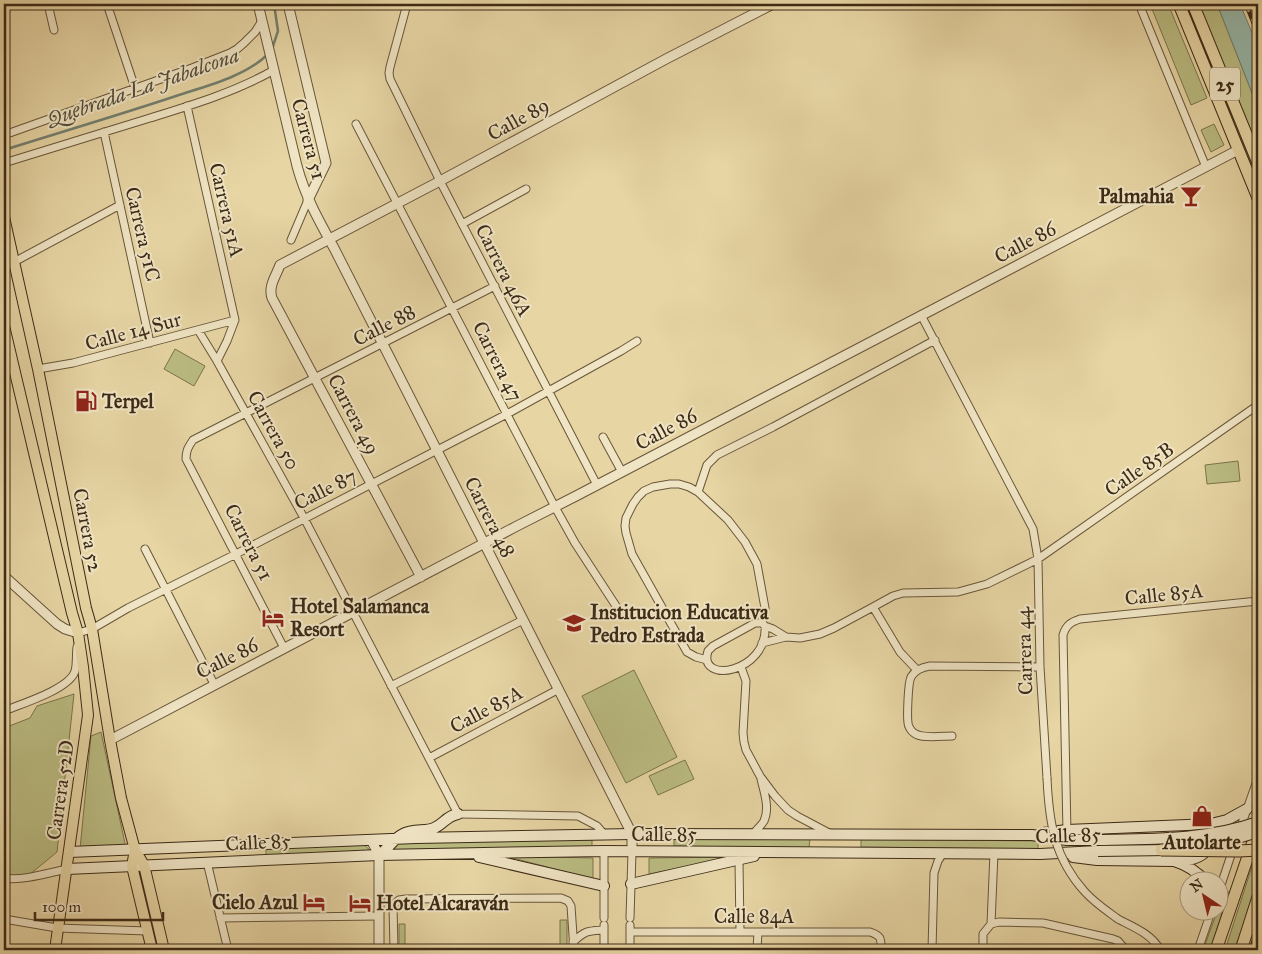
<svg xmlns="http://www.w3.org/2000/svg" width="1262" height="954" font-family="'IM FELL Great Primer',serif">
<rect width="100%" height="100%" fill="#e7d5a4"/>
<filter id="stains"><feTurbulence type="fractalNoise" baseFrequency=".004" numOctaves="4"/><feColorMatrix values="0 0 0 0 .2 0 0 0 0 .09 0 0 0 0 .02 0 0 0 .5 -.17"/></filter>
<radialGradient id="worn" r=".72"><stop offset=".6" stop-color="#630" stop-opacity="0"/><stop offset="1" stop-color="#630" stop-opacity=".3"/></radialGradient>
<path fill="#babc82" stroke="#7c744c" d="M1150 4H1168L1207 98 1191 105Z
M1184 4H1188L1258 175V187Z
M1197 4H1217L1258 108V151Z
M1214 124 1224 145 1211 152 1201 130Z
M175 349 205 366 194 386 164 369Z
M1238 461 1240 481 1207 484 1205 465Z
M634 670 677 757 626 783 582 696Z
M74 694 57 852 29 875 6 876 4 875V728L30 718 37 706Z
M101 732 126 848 80 849 91 736Z
M685 760 694 779 658 795 649 776Z
M674 838 810 839 809 848 674 846Z
M861 839 1038 841V849L861 847Z
M592 840V848L392 850 399 842Z
M363 844 371 851 266 855V847Z
M1258 848V877L1242 929 1234 950H1225Z
M505 856 593 858V879Z
M735 857 649 874V858Z
M1223 892H1229L1210 950H1203L1217 912H1220V903Z
M1258 914V927L1251 950H1246Z
M567 920V950H560V920Z
M399 924H405V950H399Z"/>
<path fill="#97b8ab" stroke="#738070" d="M1217 4H1240L1258 47V108Z"/>
<g fill="none" stroke-linecap="round" stroke-linejoin="round">
<path stroke="#738070" stroke-width="2.5" d="M272 49 278 31 274 4
M4 150C61 132 119 115 176 96 206 86 244 77 267 55"/>
<g stroke="#68563a" stroke-width="9">
<path id="minor" d="M48 4 54 30
M107 4 135 88
M407 4 390 67 389 73 390 79 440 181 597 485
M1139 4 1206 167
M187 106 235 320 227 341 217 361
M356 124 555 507 575 543 618 609
M104 132 150 343
M4 135 192 68 230 53 237 49 244 43 255 32 262 21
M4 163C52 148 101 133 150 118 192 105 235 92 274 70
M462 224 526 189
M291 240 308 200
M14 262 120 205
M921 315 1033 529 1038 559 1040 667 1047 778
M198 330 217 361 304 518 458 814 578 816 597 826 604 834
M38 369 73 363 235 320
M603 437 622 472
M698 492 707 465 717 455 773 427 935 340
M145 549 214 684
M873 607 893 596 903 593 958 592 987 584 1038 559 1258 405
M755 623H762L765 626C768 673 697 685 708 651L713 646Z
M765 626 773 629 786 637
M78 637V633L92 629 128 608 236 554 507 414 621 351 637 341
M762 643 786 637 800 638 820 634 834 628 873 607 900 652 917 670
M284 648 186 459C186 451 188 447 193 440L495 286
M707 660 696 657 687 652 632 554 626 533 625 526 626 518 633 504 638 497 644 491 653 487 670 484H679L689 487 698 492 728 520 745 542 757 564 765 608 762 623
M741 667 746 681 743 733 744 742 746 750 760 776 775 796 788 810 797 816 831 834
M391 686 523 620
M4 711C21 704 70 689 75 671 77 664 76 655 77 647
M952 736C942 736 921 739 914 733 911 731 908 726 908 723 907 716 908 683 911 677 915 670 923 667 930 666L1040 667
M429 758 559 689
M1240 829 1258 778
M1067 833 1063 635C1066 625 1071 622 1080 619L1258 601
M753 834C756 830 761 826 764 821 770 808 764 792 761 779
M739 860 740 932
M207 862 228 950
M4 878C23 881 48 873 67 869
M1220 888 1233 849
M220 918 379 916
M604 918V851
M630 918 632 852
M4 919 57 928 148 931
M1118 919C1133 927 1152 934 1160 950
M991 924 994 853
M630 932H870C882 936 881 939 881 950
M573 942C586 930 588 931 604 930
M604 945V925
M630 945V925
M394 950 393 905 399 900 406 899 561 898 568 901 571 906 574 950
M757 950 758 932
M932 950 934 873 938 861 943 853
M983 950V934L991 924 999 922 1043 923 1113 939 1118 941 1126 950
M1198 950 1211 912"/>
</g>
<g stroke="#68563a" stroke-width="11">
<path id="tertiary" d="M258 4 297 166C305 196 319 221 334 248L632 834V852
M288 4 326 163 308 200
M4 576 57 624 65 629 78 633
M421 577 272 298C268 286 276 276 280 265L440 181 666 59 773 4
M110 740 517 526 576 496 1238 150
M371 840 379 855V950"/>
</g>
<g stroke="#3d2b17" stroke-width="12">
<path id="secondary" d="M1043 833 1067 830 1211 824 1227 820 1247 809
M69 852 416 838 632 834 1032 835 1067 840H1097
M379 855C389 848 394 838 403 834 413 828 426 832 434 828 444 824 446 816 458 814
M479 857 604 886
M1073 857 1097 860 1174 861C1187 865 1197 871 1206 882
M1178 860C1191 860 1200 859 1209 848
M67 869 379 855 540 852 604 851 1040 854 1098 851
M631 884 754 856"/>
</g>
<g stroke="#3d2b17" stroke-width="12">
<path id="primary" d="M4 217 38 369 86 608 92 629 110 740 121 798 135 850 144 865 164 950
M4 326 72 613 78 633 83 667 88 715 55 950
M135 850 132 866 152 950"/>
</g>
<g stroke="#3d2b17" stroke-width="13">
<path id="trunk" d="M1179 4 1258 198
M1193 4 1258 163
M1216 950 1258 827
M1241 950 1258 897
M1255 950 1258 942"/>
</g>
<use href="#minor" stroke="#efe4c4" stroke-width="7"/>
<use href="#tertiary" stroke="#efe4c4" stroke-width="9"/>
<use href="#secondary" stroke="#efe4c4" stroke-width="10"/>
<use href="#primary" stroke="#e7d5a4" stroke-width="10"/>
<use href="#trunk" stroke="#e7d5a4" stroke-width="11"/>
<g stroke="#3d2b17" stroke-width="4.5">
<path id="rail" d="M1246 4 1258 34"/>
</g>
<use href="#rail" stroke="#efe4c4" stroke-width="2.5" stroke-dasharray="8" stroke-linecap="butt"/>
<g stroke="#68563a" stroke-width="9" stroke-linecap="butt">
<path id="minor-bridge" d="M1047 778C1049 822 1054 858 1085 892 1095 903 1107 911 1118 919"/>
</g>
<g stroke="#3d2b17" stroke-width="12" stroke-linecap="butt">
<path id="secondary-bridge" d="M1097 840C1151 839 1207 840 1258 822
M1196 846 1231 840 1258 832
M1098 851 1169 850"/>
</g>
<g stroke="#3d2b17" stroke-width="13" stroke-linecap="butt">
<path id="trunk-bridge" d="M1161 850 1239 851 1258 850"/>
</g>
<use href="#minor-bridge" stroke="#efe4c4" stroke-width="7"/>
<use href="#secondary-bridge" stroke="#efe4c4" stroke-width="10"/>
<use href="#trunk-bridge" stroke="#e7d5a4" stroke-width="11"/>
</g>
<defs>
<g id="bar-bare" transform="scale(1.725)"><path d="M-6-5H6L.8 .8V4.5H3.5V6h-7V4.5H-.8V.8Z" fill="#8f2418" stroke="#efe4c4" stroke-width="2.5" paint-order="stroke"/></g>
<g id="fuel-bare" transform="scale(1.725)"><path d="M-5.5-6h7V0h2V4h1.3V-2.5L3-4.5l.8-.8L6-3V5H2.5V1h-1V6h-7ZM-4.2-4.7v3.2H.2V-4.7Z" fill="#8f2418" stroke="#efe4c4" stroke-width="2.5" paint-order="stroke"/></g>
<g id="hotel-bare" transform="scale(1.725)"><path d="M-6-4.5h1.5V1H6V5H4.5V3h-9V5H-6ZM-4 0a1.8 1.8 0 1 1 3.6 0ZM.5 0V-2.5h3Q6-2.5 6 0Z" fill="#8f2418" stroke="#efe4c4" stroke-width="2.5" paint-order="stroke"/></g>
<g id="school-bare" transform="scale(1.725)"><path d="M0-5L7-2L0 1L-7-2ZM-4 1L0 2.5L4 1V4Q0 6-4 4Z" fill="#8f2418" stroke="#efe4c4" stroke-width="2.5" paint-order="stroke"/></g>
<g id="shop-bare" transform="scale(1.725)"><path d="M-5-2.5h2.3a2.7 3.5 0 0 1 5.4 0H5L5.5 6h-11ZM-1.5-2.5h3a1.5 2.3 0 0 0-3 0Z" fill="#8f2418" stroke="#efe4c4" stroke-width="2.5" paint-order="stroke"/></g>
</defs>
<g fill-rule="evenodd">
<use href="#bar-bare" x="1191" y="196"/>
<use href="#fuel-bare" x="86" y="401"/>
<use href="#hotel-bare" x="273" y="618"/>
<use href="#school-bare" x="574" y="623"/>
<use href="#shop-bare" x="1202" y="816"/>
<use href="#hotel-bare" x="314" y="902"/>
<use href="#hotel-bare" x="360" y="903"/>
</g>
<g text-anchor="middle" stroke-width="4" stroke-linejoin="round" paint-order="stroke">
<rect fill="#efe4c4" stroke="#72624b" stroke-width="1" x="1210" y="67.5" width="30" height="33" rx="4"/>
<g font-size="19" font-weight="bold" fill="#3d2b17">
<text x="1225" y="91">25</text>
</g>
<g font-size="20" fill="#3d2b17" stroke="#efe4c4">
<text transform="translate(518 119) rotate(-29)" y="7">Calle 89</text>
<text transform="translate(309 139) rotate(75)" y="7">Carrera 51</text>
<text transform="translate(227 210) rotate(77)" y="7">Carrera 51A</text>
<text transform="translate(143 234) rotate(77)" y="7">Carrera 51C</text>
<text transform="translate(1025 242) rotate(-28)" y="7">Calle 86</text>
<text transform="translate(504 270) rotate(63)" y="7">Carrera 46A</text>
<text transform="translate(384 325) rotate(-27)" y="7">Calle 88</text>
<text transform="translate(133 331) rotate(-15)" y="7">Calle 14 Sur</text>
<text transform="translate(498 361) rotate(63)" y="7">Carrera 47</text>
<text transform="translate(354 414) rotate(62)" y="7">Carrera 49</text>
<text transform="translate(666 429) rotate(-28)" y="7">Calle 86</text>
<text transform="translate(274 430) rotate(61)" y="7">Carrera 50</text>
<text transform="translate(1139 469) rotate(-35)" y="7">Calle 85B</text>
<text transform="translate(325 489) rotate(-27)" y="7">Calle 87</text>
<text transform="translate(490 517) rotate(63)" y="7">Carrera 48</text>
<text transform="translate(88 530) rotate(79)" y="7">Carrera 52</text>
<text transform="translate(249 542) rotate(63)" y="7">Carrera 51</text>
<text transform="translate(1164 594) rotate(-6)" y="7">Calle 85A</text>
<text transform="translate(1024 651) rotate(-92)" y="7">Carrera 44</text>
<text transform="translate(227 658) rotate(-27)" y="7">Calle 86</text>
<text transform="translate(486 709) rotate(-28)" y="7">Calle 85A</text>
<text transform="translate(60 790) rotate(-82)" y="7">Carrera 52D</text>
<text x="664" y="841">Calle 85</text>
<text transform="translate(1068 835) rotate(-2)" y="7">Calle 85</text>
<text transform="translate(258 842) rotate(-3)" y="7">Calle 85</text>
<text x="754" y="923">Calle 84A</text>
</g>
<g font-size="20" font-weight="bold" fill="#3d2b17" stroke="#efe4c4" text-anchor="start">
<text x="1174" y="203" text-anchor="end">Palmahia</text>
<text x="102" y="408">Terpel</text>
<text x="290" y="613">Hotel Salamanca<tspan x="290" dy="23">Resort</tspan></text>
<text x="590" y="619">Institucion Educativa<tspan x="590" dy="23">Pedro Estrada</tspan></text>
<text x="1202" y="849" text-anchor="middle">Autolarte</text>
<text x="298" y="909" text-anchor="end">Cielo Azul</text>
<text x="376" y="910">Hotel Alcaraván</text>
</g>
<g font-size="21" font-style="italic" fill="#544e3c" stroke="#efe4c4">
<text transform="translate(143 87) rotate(-19)" y="7">Quebrada La Jabalcona</text>
</g>
</g>
<rect width="1262" height="954" fill="none" stroke="#e7d5a4" stroke-width="20"/>
<rect x="5" y="5" width="1252" height="944" fill="none" stroke="#3d2b17" stroke-width="2.5"/>
<rect x="10" y="10" width="1242" height="934" fill="none" stroke="#3d2b17"/>
<g transform="translate(1204 896) rotate(325)"><circle r="24" fill="#efe4c4" stroke="#a89a7f"/>
<path d="M0-4L9 19L0 12L-9 19Z" fill="#8f2418"/>
<text y="-8" font-size="14" font-weight="bold" text-anchor="middle" fill="#3d2b17">N</text>
</g>
<path d="M35 912v8h128v-8" fill="none" stroke="#3d2b17" stroke-width="2.5"/>
<text x="42" y="912" font-size="15" fill="#3d2b17" stroke="#efe4c4" stroke-width="4" paint-order="stroke">100 m</text>
<rect width="100%" height="100%" filter="url(#stains)"/>
<rect width="100%" height="100%" fill="url(#worn)"/>
</svg>
